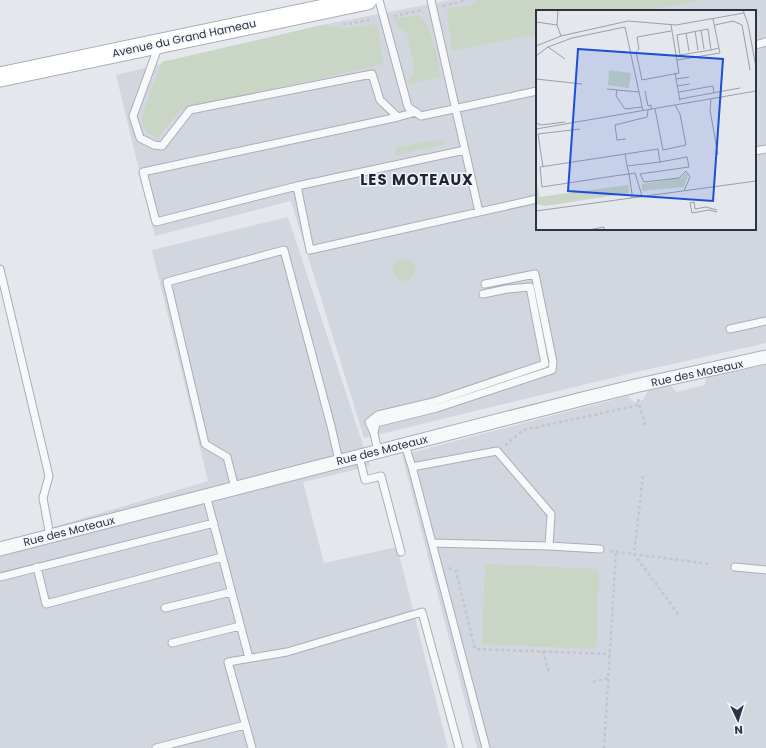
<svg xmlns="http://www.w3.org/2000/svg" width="766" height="748" font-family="Poppins,sans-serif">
<rect width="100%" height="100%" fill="#e4e7ec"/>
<path fill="#d2d6de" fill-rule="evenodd" d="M450 0H766V343L628 374 364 438 291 201 155 236 116 75 322 25ZM537 11H755V229H537Z
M288 217 370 466 303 482 324 563 397 547 448 748H0V543L208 481 152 250Z
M766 365V748H477L402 455 628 396 634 402 643 400 648 391 671 386 676 392 705 385 706 377Z"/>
<path fill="#c9d6c5" d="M478 0H701L647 11H537V34L452 51 447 9 471 5Z
M419 15 427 25 436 52 441 77 409 84 408 81 415 71 407 33 398 27 394 19Z
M378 24 383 64 180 110 158 138 148 133 142 126 143 113 162 62 322 25 347 28Z
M445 139 443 145 396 155 397 147Z
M393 270a11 11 0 1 1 22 0a11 11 0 1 1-22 0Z
M485 564 599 569 596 649 482 644Z"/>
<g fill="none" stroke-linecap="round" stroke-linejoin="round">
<g stroke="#a9aeb7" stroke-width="9">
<path id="service" d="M379 0 408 107 421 116 537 91
M431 0 465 150 297 186 310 250 537 199
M159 45 133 116 140 138 154 145 162 146 190 110 372 74 380 100 398 117 416 112
M755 45 766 42
M465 150 479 212
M755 151 766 149
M297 186 156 222 143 172 398 117
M0 269 49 476 43 498 50 536
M730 329 766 321
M374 433 376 423 437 408 552 370 553 362 535 274 485 284
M405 445 412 467 432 543 549 546 600 549
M378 452 374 433 369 422 378 415 433 402 545 364 530 287 507 289 483 294
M359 456 365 480 381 476 401 552
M412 467 497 451 551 514 549 546
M235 488 227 457 205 444 167 282 284 250 331 426 339 461
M206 495 249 658
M432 543 486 748
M37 567 46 604 222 557
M735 567 766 570
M0 577 214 523
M165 608 231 592
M172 643 240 626
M156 748 245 725
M252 748 228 662 287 652 422 612 459 748"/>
</g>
<g stroke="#a9aeb7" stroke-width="15">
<path id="minor" d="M0 549 586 398 635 386 766 357"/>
</g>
<g stroke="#a9aeb7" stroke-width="21">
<path id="secondary" d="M0 77 367 0"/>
</g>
<path stroke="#c2c5cb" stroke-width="2.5" stroke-dasharray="3 3" stroke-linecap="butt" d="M443 6 467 0
M394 16 422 10
M343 24H348L373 19
M638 399 645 425
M505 445 524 430 639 405
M643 476 634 554 678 614
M610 551 710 564
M449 568 456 571 475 649 610 654
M543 651 549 673
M593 682 608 678
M604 748 616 552"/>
<use href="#service" stroke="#f7f8fa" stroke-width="7"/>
<use href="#minor" stroke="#f7f8fa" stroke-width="13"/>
<use href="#secondary" stroke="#fff" stroke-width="19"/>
</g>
<g text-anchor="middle" stroke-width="3" stroke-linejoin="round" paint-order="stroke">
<g font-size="11" fill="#2b3445" stroke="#f4f6f9">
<text transform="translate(184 38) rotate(-12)" y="4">Avenue du Grand Hameau</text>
<text transform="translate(697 373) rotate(-12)" y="4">Rue des Moteaux</text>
<text transform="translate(382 450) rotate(-14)" y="4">Rue des Moteaux</text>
<text transform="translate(69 531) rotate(-14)" y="4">Rue des Moteaux</text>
</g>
<g font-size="15" font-weight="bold" letter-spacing="1" fill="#1d2536" stroke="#f4f6f9">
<text x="417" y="185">LES MOTEAUX</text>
</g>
</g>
<g transform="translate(536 10)">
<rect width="220" height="220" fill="#e4e7ec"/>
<path d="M73 60 95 63 93 78 72 75ZM149 163 152 165 148 177 106 181V174L145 168ZM0 164 3 187 92 175 93 183 9 196 1 194Z" fill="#c9d6c5"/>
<path fill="none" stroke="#9a9fa9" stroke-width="1" d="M22 0 21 15 25 26M207 0 212 14 220 57M0 12 21 15M135 15 143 63 106 70 100 42 103 39 101 27 135 21M179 15 197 11 206 15 214 60M165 20 168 39M159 21 162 40M150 23 153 41M0 36 25 26 92 11 140 15 208 3M12 37 29 49M175 40 172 19 141 25 144 45 175 40 183 38M0 46 12 37 36 28 89 17 103 82M141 50 184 43 177 9M139 63 144 91M0 69 46 74M140 69 153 67M141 76 154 74M71 79 103 82 107 101M81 80 80 86 89 99 106 97M109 81 112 96 115 95V100M143 82 177 76 178 83M144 89 204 78M175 89 174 100 182 145M119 99 127 140 150 135 144 104 139 95M0 113 5 115 29 112M0 119 220 81M90 129 81 130 79 115 111 107 112 100M89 144 91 156M7 157 2 124 44 119M104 164 153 157 151 147 124 152M104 164 108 172 143 168 150 161 154 167 148 181M96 188V184L93 164 91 156 124 152 122 139 4 157 6 177 78 166 93 164 99 163 106 186M181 200 170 197 159 199 158 192 154 193 156 203 173 200 181 202M0 201 220 171M52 220 68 217V220"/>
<path fill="#1d4ed8" fill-opacity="0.15" stroke="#1d4ed8" stroke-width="2" d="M42 39 187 49 177 191 32 181Z"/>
<rect width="220" height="220" fill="none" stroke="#2b3445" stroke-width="2"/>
</g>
<g transform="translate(738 720) rotate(176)" stroke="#f4f6f9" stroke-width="3" paint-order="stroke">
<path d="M0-3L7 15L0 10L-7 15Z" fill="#2b3445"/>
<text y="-6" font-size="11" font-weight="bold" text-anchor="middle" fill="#2b3445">N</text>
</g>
</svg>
